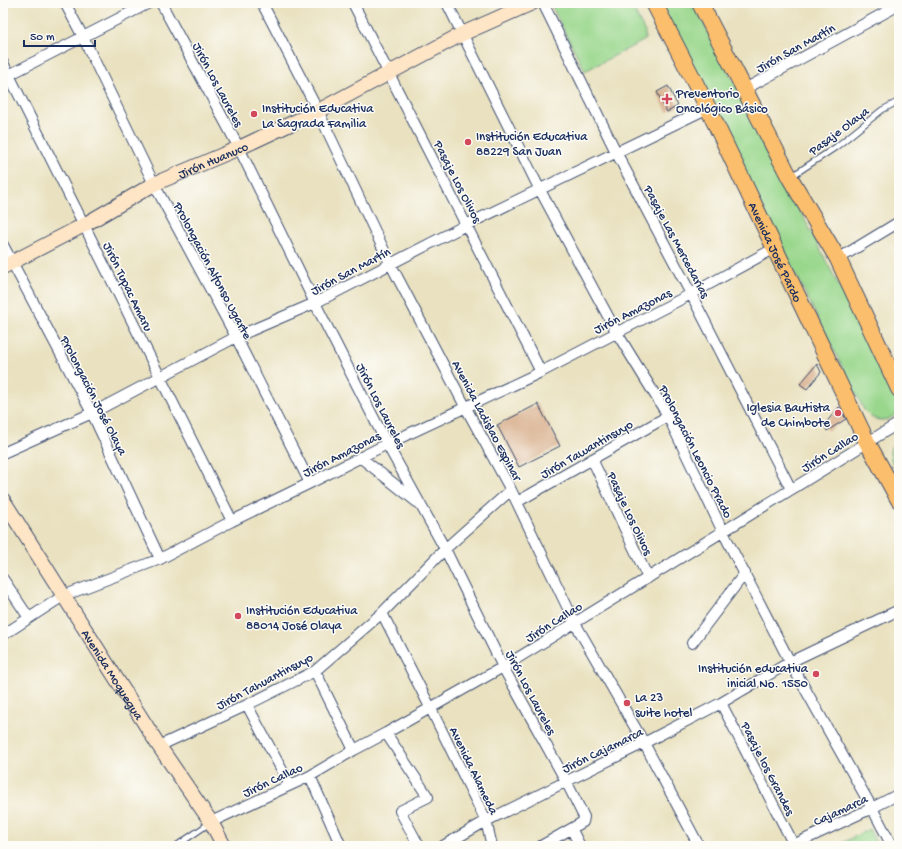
<svg xmlns="http://www.w3.org/2000/svg" width="902" height="849" font-family="'Gochi Hand',sans-serif">
<rect width="100%" height="100%" fill="#fdfcf7"/>
<filter id="ink" filterUnits="userSpaceOnUse"><feTurbulence type="fractalNoise" baseFrequency=".025" numOctaves="2"/><feDisplacementMap in="SourceGraphic" scale="8" xChannelSelector="R" yChannelSelector="G"/><feConvolveMatrix kernelMatrix="1 2 1 2 8 2 1 2 1" color-interpolation-filters="sRGB"/></filter>
<filter id="wash" filterUnits="userSpaceOnUse"><feTurbulence type="fractalNoise" baseFrequency=".012" numOctaves="4" result="noise"/><feDisplacementMap in="SourceGraphic" scale="16" xChannelSelector="R" yChannelSelector="G"/><feGaussianBlur stdDeviation="0.9" result="paint"/><feColorMatrix in="noise" values="0 0 0 0 0 0 0 0 0 0 0 0 0 0 0 0 0 1.4 0 .05"/><feComposite in="paint" operator="in"/></filter>
<g filter="url(#wash)">
<rect width="100%" height="100%" fill="#e9e1bf"/>
<path fill="#99d78c" stroke="#5a8375" d="M555 3H630L645 32V40L585 71 551 5Z
M658 3H693L898 400C898 403 899 407 898 410 894 420 880 423 871 417 869 415 866 412 864 410L779 241Z
M899 440V476C893 464 882 448 899 440Z
M869 829 878 846H836Z"/>
<g id="blocks">
<path fill="#d7ad8a" d="M668 86 678 106 667 112 657 92Z
M817 364 821 372 807 389 800 384Z
M538 404 560 446 519 467 497 425Z
M839 407 846 419 827 431 824 425Z"/>
</g>
</g>
<g filter="url(#ink)">
<use href="#blocks" fill-opacity="0" stroke="#3a4a6d" stroke-width="1"/>
<g fill="none" stroke-linecap="round" stroke-linejoin="round">
<g stroke="#3a4a6d" stroke-width="7">
<path id="service" d="M792 176 836 147 882 110 899 101
M176 846 210 823"/>
</g>
<g stroke="#3a4a6d" stroke-width="12">
<path id="minor" d="M65 3 83 37 154 184 236 337 310 483
M161 3 239 148 315 303 387 444 445 549 503 667 566 781 584 817 583 822 541 846
M262 3 318 111 390 263 466 408 511 490 575 623 644 743 699 846
M353 3 541 372
M447 3 540 190 617 333 668 416 723 532 790 662 872 808 892 846
M543 3 616 152 691 294 791 489
M3 63 232 521
M3 78 149 3
M745 89 899 5
M3 245 92 413 160 559
M838 259 899 222
M3 453 92 413 236 337 315 303 466 225 708 108
M360 457 417 502
M592 459 648 578
M517 502 668 416
M3 579 29 618
M382 613 430 707 486 821 492 846
M3 635 63 596 160 559 232 521 310 483 387 444 541 372 691 294 775 248
M692 643 745 573
M315 671 354 750
M721 703 794 845
M247 705 290 785
M386 733 428 797 400 811 419 846
M159 746 247 705 315 671 382 613 445 549 511 490
M310 776 341 846
M211 822 310 776 354 750 386 733 503 667 899 423
M572 830 580 846
M443 846 486 821 644 743 721 703 790 662 899 610
M791 846 872 808 899 794"/>
</g>
<g stroke="#3a4a6d" stroke-width="16">
<g id="secondary">
<path id="s1" d="M3 267 84 225 154 184 239 148 318 111 462 34 532 3"/>
<path id="s2" d="M3 500 159 746 211 822 224 846"/>
</g>
</g>
<g stroke="#3a4a6d" stroke-width="18">
<g id="primary">
<path id="s3" d="M654 3 708 108 867 442 899 500"/>
<path d="M700 3 790 178 838 259 899 389"/>
</g>
</g>
<use href="#service" stroke="#fff" stroke-width="5"/>
<use href="#minor" stroke="#fff" stroke-width="10"/>
<use href="#secondary" stroke="#fde5c5" stroke-width="14"/>
<use href="#primary" stroke="#fabe6d" stroke-width="16"/>
</g>
</g>
<g fill="#d1495b" stroke="#fdfcf7" stroke-width="1.5">
<path d="M665 93h4v4h4v4h-4v4h-4v-4h-4v-4h4z"/>
<circle cx="254" cy="114" r="4"/>
<circle cx="468" cy="142" r="4"/>
<circle cx="838" cy="413" r="4"/>
<circle cx="238" cy="616" r="4"/>
<circle cx="816" cy="674" r="4"/>
<circle cx="627" cy="703" r="4"/>
</g>
<g text-anchor="middle" stroke-width="3" stroke-linejoin="round" paint-order="stroke">
<g font-size="13" fill="#1b2f5e" stroke="#fdfcf7">
<text transform="translate(795 47) rotate(-29)" y="5">Jirón San Martín</text>
<text transform="translate(219 84) rotate(62)" y="5">Jirón Los Laureles</text>
<text transform="translate(838 130) rotate(-37)" y="5">Pasaje Olaya</text>
<text dy="5" stroke="none"><textPath href="#s1" startOffset="236">Jirón Huanuco</textPath></text>
<text transform="translate(459 181) rotate(63)" y="5">Pasaje Los Olivos</text>
<text transform="translate(678 241) rotate(62)" y="5">Pasaje Las Mercedarias</text>
<text dy="5" stroke="none"><textPath href="#s3" startOffset="277">Avenida José Pardo</textPath></text>
<text transform="translate(214 270) rotate(62)" y="5">Prolongación Alfonso Ugarte</text>
<text transform="translate(350 270) rotate(-28)" y="5">Jirón San Martín</text>
<text transform="translate(129 286) rotate(64)" y="5">Jirón Tupac Amaru</text>
<text transform="translate(632 310) rotate(-27)" y="5">Jirón Amazonas</text>
<text transform="translate(95 395) rotate(63)" y="5">Prolongación José Olaya</text>
<text transform="translate(382 405) rotate(63)" y="5">Jirón Los Laureles</text>
<text transform="translate(488 420) rotate(62)" y="5">Avenida Ladislao Espinar</text>
<text transform="translate(586 448) rotate(-30)" y="5">Jirón Tawantinsuyo</text>
<text transform="translate(697 451) rotate(63)" y="5">Prolongación Leoncio Prado</text>
<text transform="translate(829 451) rotate(-32)" y="5">Jirón Callao</text>
<text transform="translate(341 453) rotate(-27)" y="5">Jirón Amazonas</text>
<text transform="translate(631 513) rotate(65)" y="5">Pasaje Los Olivos</text>
<text transform="translate(553 621) rotate(-32)" y="5">Jirón Callao</text>
<text dy="5" stroke="none"><textPath href="#s2" startOffset="206">Avenida Moquegua</textPath></text>
<text transform="translate(264 680) rotate(-28)" y="5">Jirón Tahuantinsuyo</text>
<text transform="translate(532 692) rotate(62)" y="5">Jirón Los Laureles</text>
<text transform="translate(602 749) rotate(-26)" y="5">Jirón Cajamarca</text>
<text transform="translate(769 768) rotate(63)" y="5">Pasaje los Grandes</text>
<text transform="translate(475 770) rotate(64)" y="5">Avenida Alameda</text>
<text transform="translate(272 779) rotate(-25)" y="5">Jirón Callao</text>
<text transform="translate(840 809) rotate(-25)" y="5">Cajamarca</text>
</g>
<g font-size="13" fill="#1b2f5e" stroke="#fdfcf7" text-anchor="start">
<text x="676" y="97">Preventorio<tspan x="676" dy="15">Oncológico Básico</tspan></text>
<text x="262" y="112">Institución Educativa<tspan x="262" dy="15">La Sagrada Familia</tspan></text>
<text x="476" y="140">Institución Educativa<tspan x="476" dy="15">88229 San Juan</tspan></text>
<text x="830" y="411" text-anchor="end">Iglesia Bautista<tspan x="830" dy="15">de Chimbote</tspan></text>
<text x="246" y="614">Institución Educativa<tspan x="246" dy="15">88014 José Olaya</tspan></text>
<text x="808" y="672" text-anchor="end">Institución educativa<tspan x="808" dy="15">inicial No. 1550</tspan></text>
<text x="635" y="701">La 23<tspan x="635" dy="15">suite hotel</tspan></text>
</g>
</g>
<rect width="902" height="849" fill="none" stroke="#fdfcf7" stroke-width="16"/>
<path d="M24 40v6h71v-6" fill="none" stroke="#1b2f5e" stroke-width="2"/>
<text x="30" y="40" font-size="12" fill="#1b2f5e" stroke="#fdfcf7" stroke-width="3" paint-order="stroke">50 m</text>
</svg>
